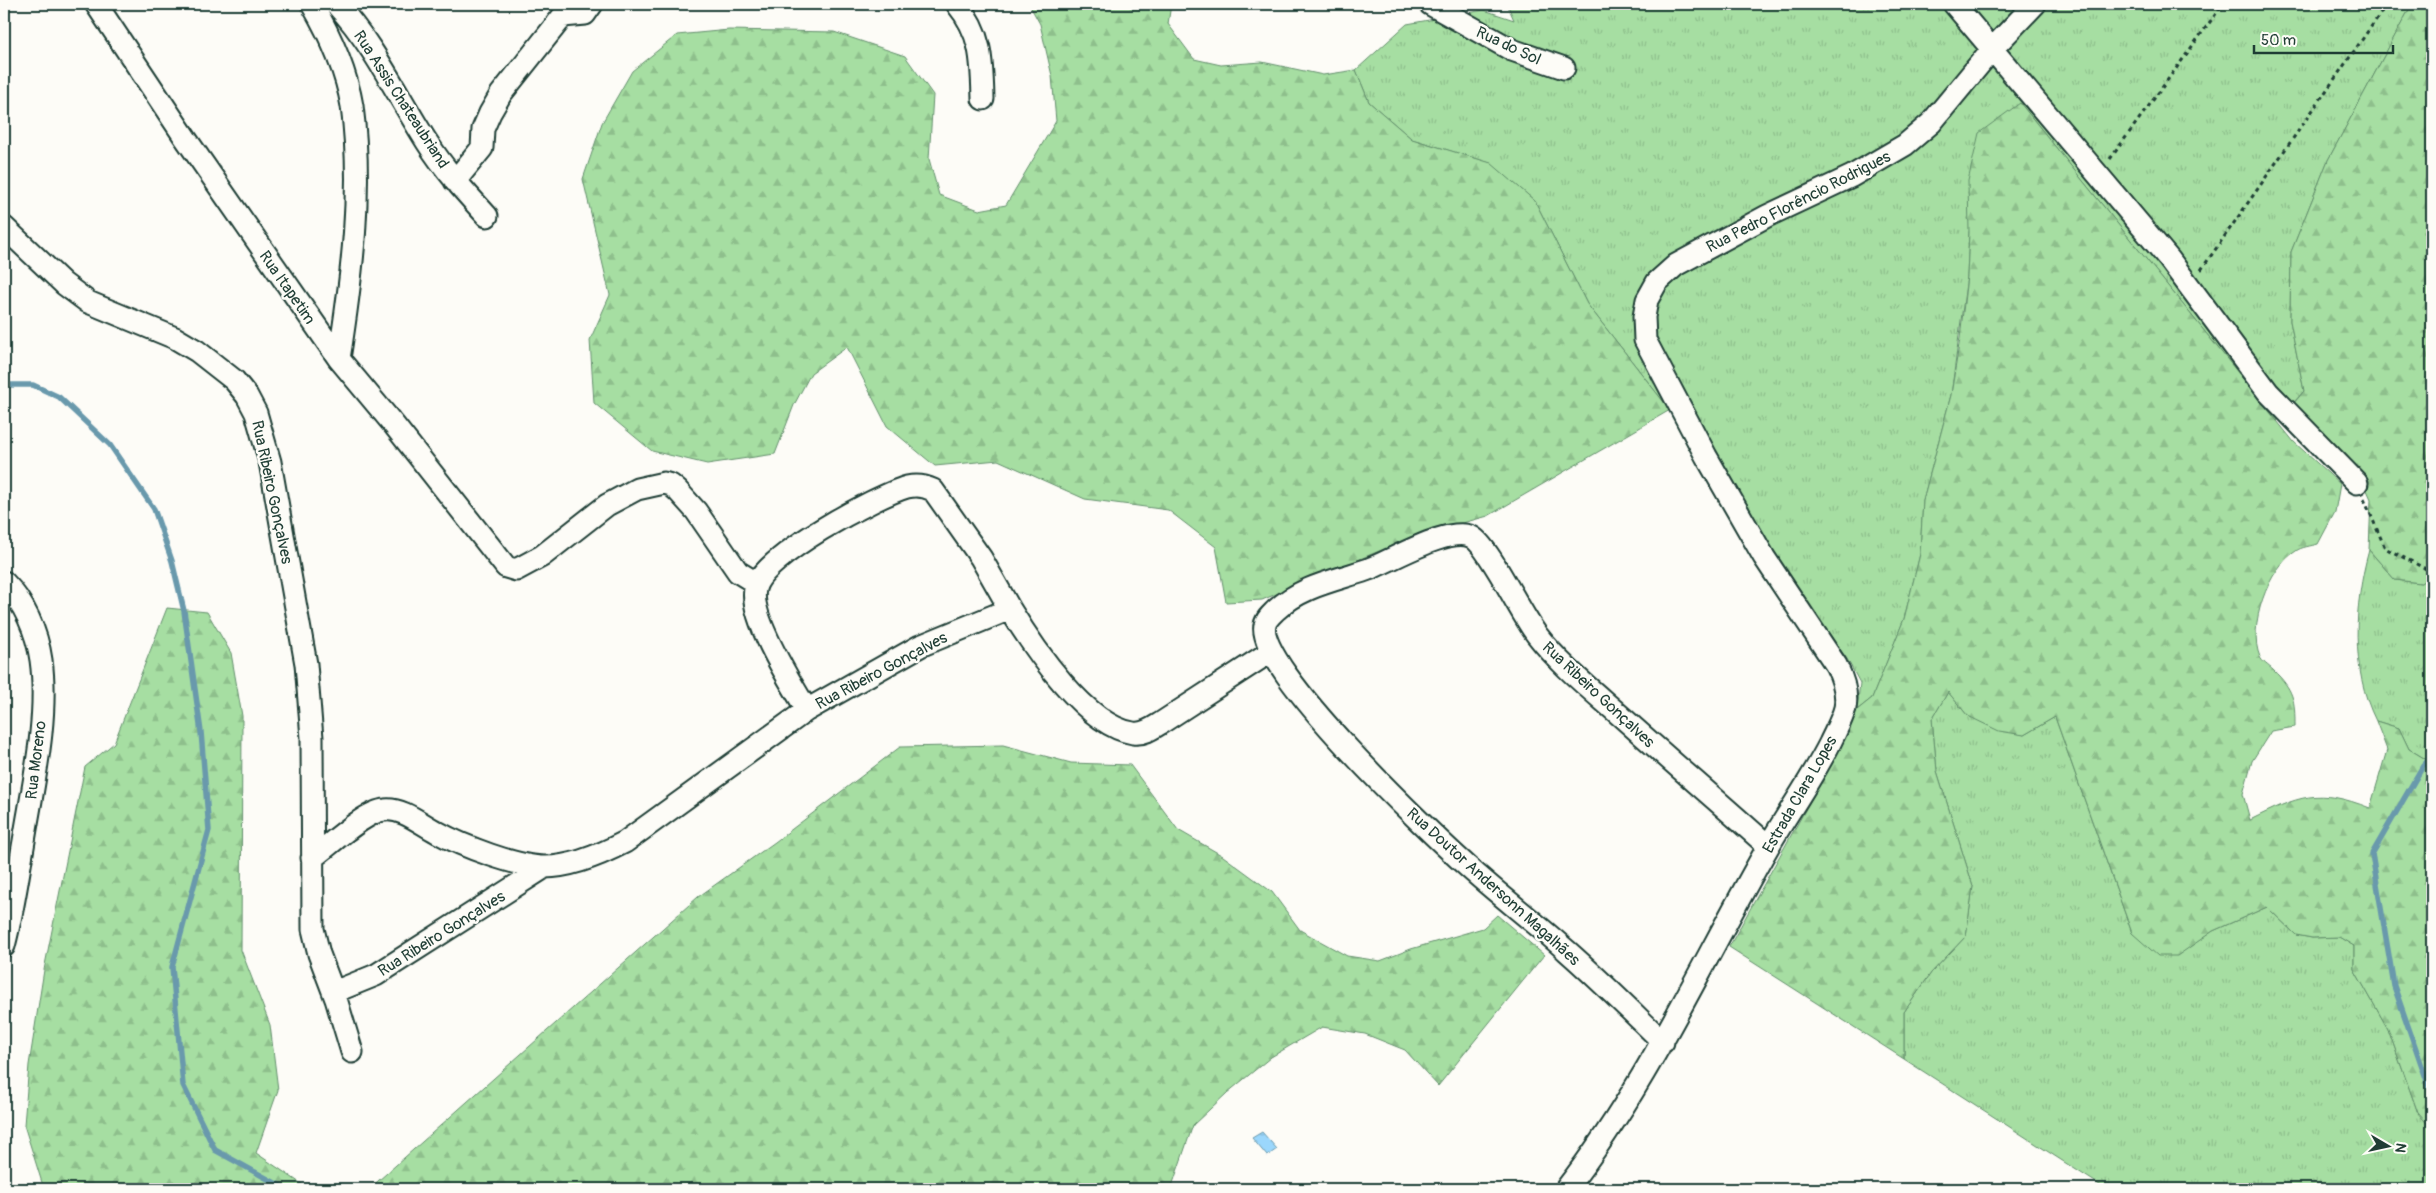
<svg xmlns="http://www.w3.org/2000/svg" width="2436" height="1193" font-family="Pangolin,sans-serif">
<defs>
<pattern id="grass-tufts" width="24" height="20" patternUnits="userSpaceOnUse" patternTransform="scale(1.25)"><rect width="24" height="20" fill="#a6dea2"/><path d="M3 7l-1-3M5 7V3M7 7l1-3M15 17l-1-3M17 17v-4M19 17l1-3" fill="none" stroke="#8ebf8c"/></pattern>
<pattern id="forest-firs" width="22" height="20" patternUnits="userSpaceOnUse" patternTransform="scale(1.25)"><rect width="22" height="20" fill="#a6dea2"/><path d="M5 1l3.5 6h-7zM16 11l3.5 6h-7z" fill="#8ebf8c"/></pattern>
<pattern id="water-ripples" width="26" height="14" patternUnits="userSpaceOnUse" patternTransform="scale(1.25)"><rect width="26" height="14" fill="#9bd7fc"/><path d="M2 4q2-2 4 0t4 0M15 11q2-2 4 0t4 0" fill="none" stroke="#85b9d9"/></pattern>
</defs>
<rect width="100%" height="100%" fill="#fdfcf7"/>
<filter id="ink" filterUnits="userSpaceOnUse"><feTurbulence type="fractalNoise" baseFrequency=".02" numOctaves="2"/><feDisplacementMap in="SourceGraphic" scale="10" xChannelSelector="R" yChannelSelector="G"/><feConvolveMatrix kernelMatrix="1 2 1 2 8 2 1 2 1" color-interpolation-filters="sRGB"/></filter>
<g filter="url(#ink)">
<path fill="url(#grass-tufts)" stroke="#628e6b" d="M1507 4H2412L2328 160 2291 252 2290 321 2304 391 2277 421 2020 103 1969 232 1967 276 1951 395 1923 500 1920 554 1904 619 1872 698 1857 710 1860 683 1847 659 1670 410 1587 304 1535 201 1490 163 1412 139 1369 102 1356 70 1407 24 1484 10 1514 20Z
M2369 550 2395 580 2421 583 2432 574V763L2409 749 2399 728 2376 721C2350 669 2354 604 2369 550Z
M1948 692 1968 716 2024 735 2055 717 2132 933 2177 955 2213 931 2267 907 2296 935 2312 938 2339 937 2354 946V969L2388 1029 2418 1113 2432 1129V1189H2106L1904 1059V1012L1931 973 1966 936 1973 886 1937 771 1932 719Z"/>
<path fill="url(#forest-firs)" stroke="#628e6b" d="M1029 4H1171L1168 24 1194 59 1221 65 1262 62 1323 75 1356 70 1369 102 1412 139 1491 163 1535 201 1587 304 1670 410 1488 516 1415 536 1262 600 1226 602 1216 547 1168 510 1085 499 998 460 935 466 887 426 847 347 811 373 794 405 775 454 707 464 652 451 594 403 590 340 610 295 583 179 602 123 632 71 677 35 729 30 834 32 905 56 933 95 929 159 939 195 979 210 1006 205 1056 121 1052 76 1040 24Z
M2412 4H2432V574L2421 583 2395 580 2369 550 2371 499 2358 470 2294 403 2304 391 2290 321 2291 252 2328 160Z
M2020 103 2294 442 2340 484 2335 512 2318 544C2311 546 2301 547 2296 551 2268 568 2247 627 2260 657 2262 662 2269 666 2273 670 2294 690 2295 700 2295 727L2271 731 2252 761 2243 794 2250 820C2299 796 2317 787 2370 808L2387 750 2376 721 2399 728 2409 749 2432 763V1129L2418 1113 2388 1029 2354 969V946L2339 937 2312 938 2296 935 2267 907 2213 931 2177 956H2158L2132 933 2055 717 2024 735 1999 731 1968 716 1948 692 1932 719 1937 771 1973 886 1966 936 1931 973 1904 1012V1059L1729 947 1813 796 1857 710 1872 698 1904 619 1920 554 1923 500 1951 395 1960 338 1967 276 1969 232 1968 181 1979 133Z
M167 608 207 612 231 653 242 716 241 950 270 1025 278 1090 256 1153 309 1189H44L24 1125 29 1065 44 970 85 767 114 743Z
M1003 745 1071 763 1130 765 1178 830 1223 856 1272 892 1300 930 1347 956 1380 961 1411 949 1483 928 1497 915 1544 955 1438 1086 1405 1050 1365 1034 1322 1027 1271 1057 1227 1093 1193 1125 1171 1189H369L698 897 775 842 900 747Z"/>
<path fill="url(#water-ripples)" stroke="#6999ac" d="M1262 1132 1277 1149 1267 1156 1252 1138Z"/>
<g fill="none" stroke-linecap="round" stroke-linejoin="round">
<path stroke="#6999ac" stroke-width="5.5" d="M4 385H33L59 397 110 445 154 509 172 561 184 611 201 732 209 830 172 967 183 1085 215 1150 286 1189
M2432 756 2423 766 2372 854 2394 986 2432 1095"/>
<g stroke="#1f3d34" stroke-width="25">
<path id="minor" d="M96 4 186 139 339 359 394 425 506 567 516 570 542 556 607 505 637 489 664 483 671 485 678 491 696 511 738 572 756 583
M312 4C330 35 346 70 352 106 363 189 352 276 339 359
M336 4C374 45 397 95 427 142 444 169 465 192 487 216
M957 4C982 34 982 61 983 99
M1430 4 1512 50 1564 68
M1954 4 2169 259 2268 392 2357 483
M455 181 482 148 483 129 490 113 501 94 563 16 585 14 592 4
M4 227 64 284 88 302 175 338 197 351 234 380 247 396 256 413 270 462 306 664 312 738 313 929 319 954 336 999 352 1052
M4 582C24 602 37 632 41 660 49 717 33 785 24 841 18 876 13 912 4 946
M807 710C792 685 749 617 755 589 761 557 876 496 907 487 916 485 925 486 933 490L981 558 1010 609
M312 858C329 846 365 811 385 810 403 808 421 824 437 832 462 846 517 867 545 867 572 867 602 854 625 842L807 710 920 646 1010 609C1033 647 1086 726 1133 733 1143 735 1153 728 1161 723L1270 652
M334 992 376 975 545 867
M1663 1042C1631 1011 1600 980 1567 951 1535 922 1500 896 1467 866 1432 835 1254 666 1265 625 1266 619 1272 614 1276 610 1302 586 1334 581 1366 570 1390 562 1449 525 1472 537 1489 546 1521 615 1537 635 1561 666 1594 692 1623 718 1671 761 1720 803 1768 846
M1566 1189C1648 1084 1702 962 1768 847 1788 812 1812 779 1830 743 1835 732 1842 720 1845 708 1848 693 1843 679 1836 665L1764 557 1706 456 1645 340 1644 317 1647 300 1657 282 1676 265 1767 216 1852 176 1905 145 1931 123 1993 48 2035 4"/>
</g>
<path stroke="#1f3d34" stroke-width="3" stroke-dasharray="4 4" stroke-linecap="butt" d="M2110 159 2223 4
M2201 270 2387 4
M2364 499 2385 548 2432 572"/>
<use href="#minor" stroke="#fdfcf7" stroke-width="21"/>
</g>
</g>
<g text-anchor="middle" stroke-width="5" stroke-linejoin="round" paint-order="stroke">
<g font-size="16" fill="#1f3d34" stroke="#fdfcf7">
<text transform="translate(1509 45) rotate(25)" y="6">Rua do Sol</text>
<text transform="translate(402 99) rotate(57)" y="6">Rua Assis Chateaubriand</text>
<text transform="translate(1798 201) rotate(-27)" y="6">Rua Pedro Florêncio Rodrigues</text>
<text transform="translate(288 287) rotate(55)" y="6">Rua Itapetim</text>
<text transform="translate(273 492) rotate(78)" y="6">Rua Ribeiro Gonçalves</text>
<text transform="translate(881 670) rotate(-28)" y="6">Rua Ribeiro Gonçalves</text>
<text transform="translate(1599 694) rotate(43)" y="6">Rua Ribeiro Gonçalves</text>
<text transform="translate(35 760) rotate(-83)" y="6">Rua Moreno</text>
<text transform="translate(1799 794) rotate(-60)" y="6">Estrada Clara Lopes</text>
<text transform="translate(1494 886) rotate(42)" y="6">Rua Doutor Andersonn Magalhães</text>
<text transform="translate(441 933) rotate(-32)" y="6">Rua Ribeiro Gonçalves</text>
</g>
</g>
<rect width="2436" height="1193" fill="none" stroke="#fdfcf7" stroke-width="20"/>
<rect x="10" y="10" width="2416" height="1173" fill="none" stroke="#1f3d34" stroke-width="2" filter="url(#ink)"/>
<g transform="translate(2388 1146) rotate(99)" stroke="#fdfcf7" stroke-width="4" paint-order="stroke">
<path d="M0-4L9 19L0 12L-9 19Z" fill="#1f3d34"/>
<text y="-8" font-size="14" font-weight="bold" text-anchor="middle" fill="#1f3d34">N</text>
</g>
<path d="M2254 45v8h139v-8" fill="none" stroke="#1f3d34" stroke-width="2.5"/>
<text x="2261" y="45" font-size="15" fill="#1f3d34" stroke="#fdfcf7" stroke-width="4" paint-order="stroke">50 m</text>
</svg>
